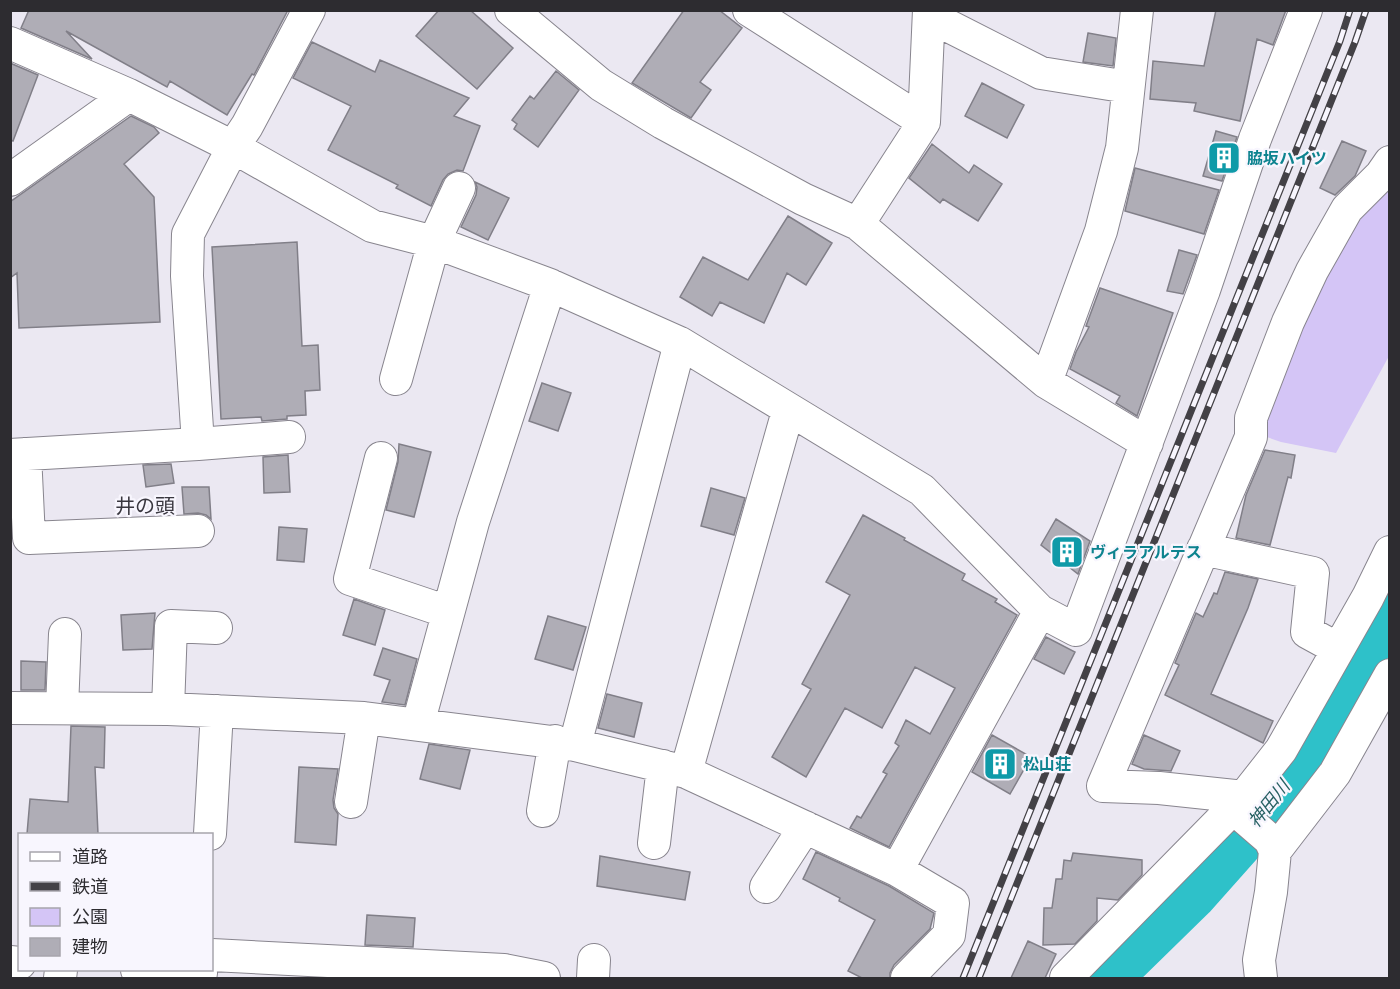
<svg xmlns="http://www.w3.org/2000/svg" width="1400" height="989" font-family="Manrope,'Noto Sans JP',sans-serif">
<rect width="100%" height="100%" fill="#ebe8f2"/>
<path fill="#d4c5f6" d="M1389 175V356L1336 453 1281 442 1261 435 1326 260Z"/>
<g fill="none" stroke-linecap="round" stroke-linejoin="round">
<path stroke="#2ec1c9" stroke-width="52" d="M1105 978 1191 894 1278 796 1321 731 1390 597"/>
</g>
<path fill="#afadb6" stroke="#817f88" stroke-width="1.5" d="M29 10H288L254 75 252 74 227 115 170 81 167 87 66 31 92 59 21 28Z
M439 10H470L513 48 477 89 416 36Z
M684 10H719L742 28 700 82 711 90 691 118 632 83Z
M1216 10H1286L1273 45 1257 39 1240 121 1194 111 1196 103 1150 99 1153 61 1204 66Z
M1088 33 1116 38 1113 66 1083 62Z
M312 42 375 72 380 60 469 98 454 116 480 126 463 171 457 170 448 174 443 180 431 206 396 188 398 185 328 150 351 106 293 78Z
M10 63 38 75 13 141 10 140Z
M556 71 579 90 538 147 514 129 517 124 512 120 530 96 534 99Z
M982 83 1024 105 1007 138 965 116Z
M131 116 154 127 159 133 124 164 154 197 160 322 19 328 17 273 10 278V202Z
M1216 131 1237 137 1222 181 1203 176Z
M1342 141 1366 151 1355 176 1335 195 1320 188Z
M932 144 969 173 974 165 1002 184 978 221 943 199 940 203 909 178Z
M1135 168 1219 190 1204 234 1125 211Z
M475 182 509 198 488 240 461 227 476 195 477 187Z
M788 216 832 243 806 285 787 273 764 323 720 302 712 316 680 297 703 257 748 280Z
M297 242 302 346 318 345 320 390 305 391 306 415 287 416V419L262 421 261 417 221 419 212 247Z
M1179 250 1197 255 1183 294 1167 291Z
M1100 288 1173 313 1137 416 1116 403 1120 396 1070 369 1076 352 1089 327 1086 326Z
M542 383 571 393 558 431 529 421Z
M399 444 431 452 414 517 386 510 398 462Z
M1265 450 1295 455 1291 478 1288 477 1270 545 1236 538 1246 495Z
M288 455 290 492 264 493 263 457Z
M171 464 174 483 146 487 143 465Z
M182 487H209L211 519 206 515 198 513 184 514Z
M711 488 745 498 734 535 701 526Z
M863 515 905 538 904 540 965 574 962 580 997 599 995 602 1017 615 889 847 850 828 857 816 861 818 887 774 883 772 899 746 895 743 906 720 930 734 955 688 915 667 882 728 845 708 806 777 772 757 811 689 802 684 850 595 826 582Z
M1056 519 1090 541 1078 574 1041 545Z
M279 527 307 529 304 562 277 560Z
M1225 572 1258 579 1248 608 1211 694 1273 721 1263 743 1165 695 1179 665 1175 663 1196 613 1203 617 1214 593 1217 594Z
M354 599 385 610 375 645 343 635Z
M155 613 152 649 123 650 121 615Z
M548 616 586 627 573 670 535 659Z
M1046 637 1075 652 1064 674 1034 659Z
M383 648 417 659 405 705 382 702 390 680 374 675Z
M21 661 46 662 45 690H21Z
M607 694 642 703 634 737 598 728Z
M71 726 105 727 104 768 95 767 98 834H27L30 799 68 802Z
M992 735 1031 757 1010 794 972 772Z
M1144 735 1180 751 1171 771 1144 769 1132 764Z
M429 744 470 750 460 789 420 779Z
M299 767 338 769 333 800 334 808 338 814 336 845 295 842Z
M816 852 889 886 934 913 930 929 894 965 890 973V978H862L848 971 875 920 839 901 840 898 803 879Z
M1073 853 1142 860V875L1118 900 1097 898V921L1075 944 1043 945 1044 908H1052L1056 879H1062L1064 860 1071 861Z
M600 856 690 872 685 900 597 886Z
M367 915 415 918 413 947 365 945Z
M1028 941 1056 954 1045 978H1011Z"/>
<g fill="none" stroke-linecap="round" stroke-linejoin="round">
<g stroke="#88858e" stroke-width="34">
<path id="minor" d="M511 10 601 85 663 123 803 199 858 224 1046 382 1147 443
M749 10 924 122
M929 16 1041 73 1128 87
M10 43 129 95 233 147 372 226 434 242 550 285 680 343 922 490 1040 611 1076 630 1204 290 1255 139 1306 10
M10 180 129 95
M858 224 924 122 929 10
M396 379 434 242 459 188
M1046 382 1101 231 1122 148 1137 10
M198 444 289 437
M25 454 29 538 198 531
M10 455 198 444 187 276 188 234 233 147 247 126 309 10
M381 458 350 579 448 612
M1203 549 1313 573 1307 632 1338 649
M10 708 168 709 364 718 575 745 686 772 897 870 953 903 949 935 907 978
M62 708 65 634
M168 709 171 626 216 628
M418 724 473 522 550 285
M575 745 680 343
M686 772 788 411
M1244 797 1159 788 1103 786 1251 437V418L1288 322 1312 271 1347 209 1381 175 1390 162
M351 802 364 718
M1233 808 1270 840 1275 851 1271 892 1259 960 1261 978
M543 811 555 741
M210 834 217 711
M654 843 663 766
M1275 851 1335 773 1390 675
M897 870 1040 611
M766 887 805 827
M212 955 504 970 544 978
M10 962 20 963
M137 970 201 973
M60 978 61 970
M593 978 594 960
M1066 978 1244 797 1281 750 1368 597 1390 552"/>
</g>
<use href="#minor" stroke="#fff" stroke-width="32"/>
<g stroke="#434146" stroke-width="7">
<path id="rail" d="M963 978 1340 41 1350 10
M979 978 1355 42 1366 10"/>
</g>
<use href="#rail" stroke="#f8f6fe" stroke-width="4.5" stroke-dasharray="14" stroke-linecap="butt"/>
</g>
<defs>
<g id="building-square" transform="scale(1.725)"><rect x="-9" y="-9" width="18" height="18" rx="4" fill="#0f9aa8" stroke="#f8f6fe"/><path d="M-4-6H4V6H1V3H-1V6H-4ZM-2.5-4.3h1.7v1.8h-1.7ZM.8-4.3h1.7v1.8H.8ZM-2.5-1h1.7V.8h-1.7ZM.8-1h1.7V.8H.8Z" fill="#fff"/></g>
</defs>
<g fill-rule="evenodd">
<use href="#building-square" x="1224" y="158"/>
<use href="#building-square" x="1067" y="552"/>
<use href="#building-square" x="1000" y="764"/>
</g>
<g text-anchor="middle" stroke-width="4.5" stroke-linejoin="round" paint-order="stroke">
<g font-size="16" font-weight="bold" fill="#0d838f" stroke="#f8f6fe" text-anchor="start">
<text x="1247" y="164">脇坂ハイツ</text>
<text x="1090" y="558">ヴィラアルテス</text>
<text x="1023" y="770">松山荘</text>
</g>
<g font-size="18" font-style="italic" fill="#286164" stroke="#f8f6fe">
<text transform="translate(1269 804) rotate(-51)" y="6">神田川</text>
</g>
<g font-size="20" fill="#39373f" stroke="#f8f6fe">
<text x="145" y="513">井の頭</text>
</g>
</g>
<rect width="1400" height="989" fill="none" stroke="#2d2c30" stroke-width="24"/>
<rect x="18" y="833" width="195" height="138" fill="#f8f6fe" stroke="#a7a5ac" stroke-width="1.5"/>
<rect x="30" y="852" width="30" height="9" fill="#ffffff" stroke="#a7a5ac" stroke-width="1.5"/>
<text x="72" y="863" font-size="18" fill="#2d2c30">道路</text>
<rect x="30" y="882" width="30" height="9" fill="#434146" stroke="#a7a5ac" stroke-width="1.5"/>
<text x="72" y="893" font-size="18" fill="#2d2c30">鉄道</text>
<rect x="30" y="908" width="30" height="18" fill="#d4c5f6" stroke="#a7a5ac" stroke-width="1.5"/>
<text x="72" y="923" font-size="18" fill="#2d2c30">公園</text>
<rect x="30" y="938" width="30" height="18" fill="#afadb6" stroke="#a7a5ac" stroke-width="1.5"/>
<text x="72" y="953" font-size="18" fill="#2d2c30">建物</text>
</svg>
